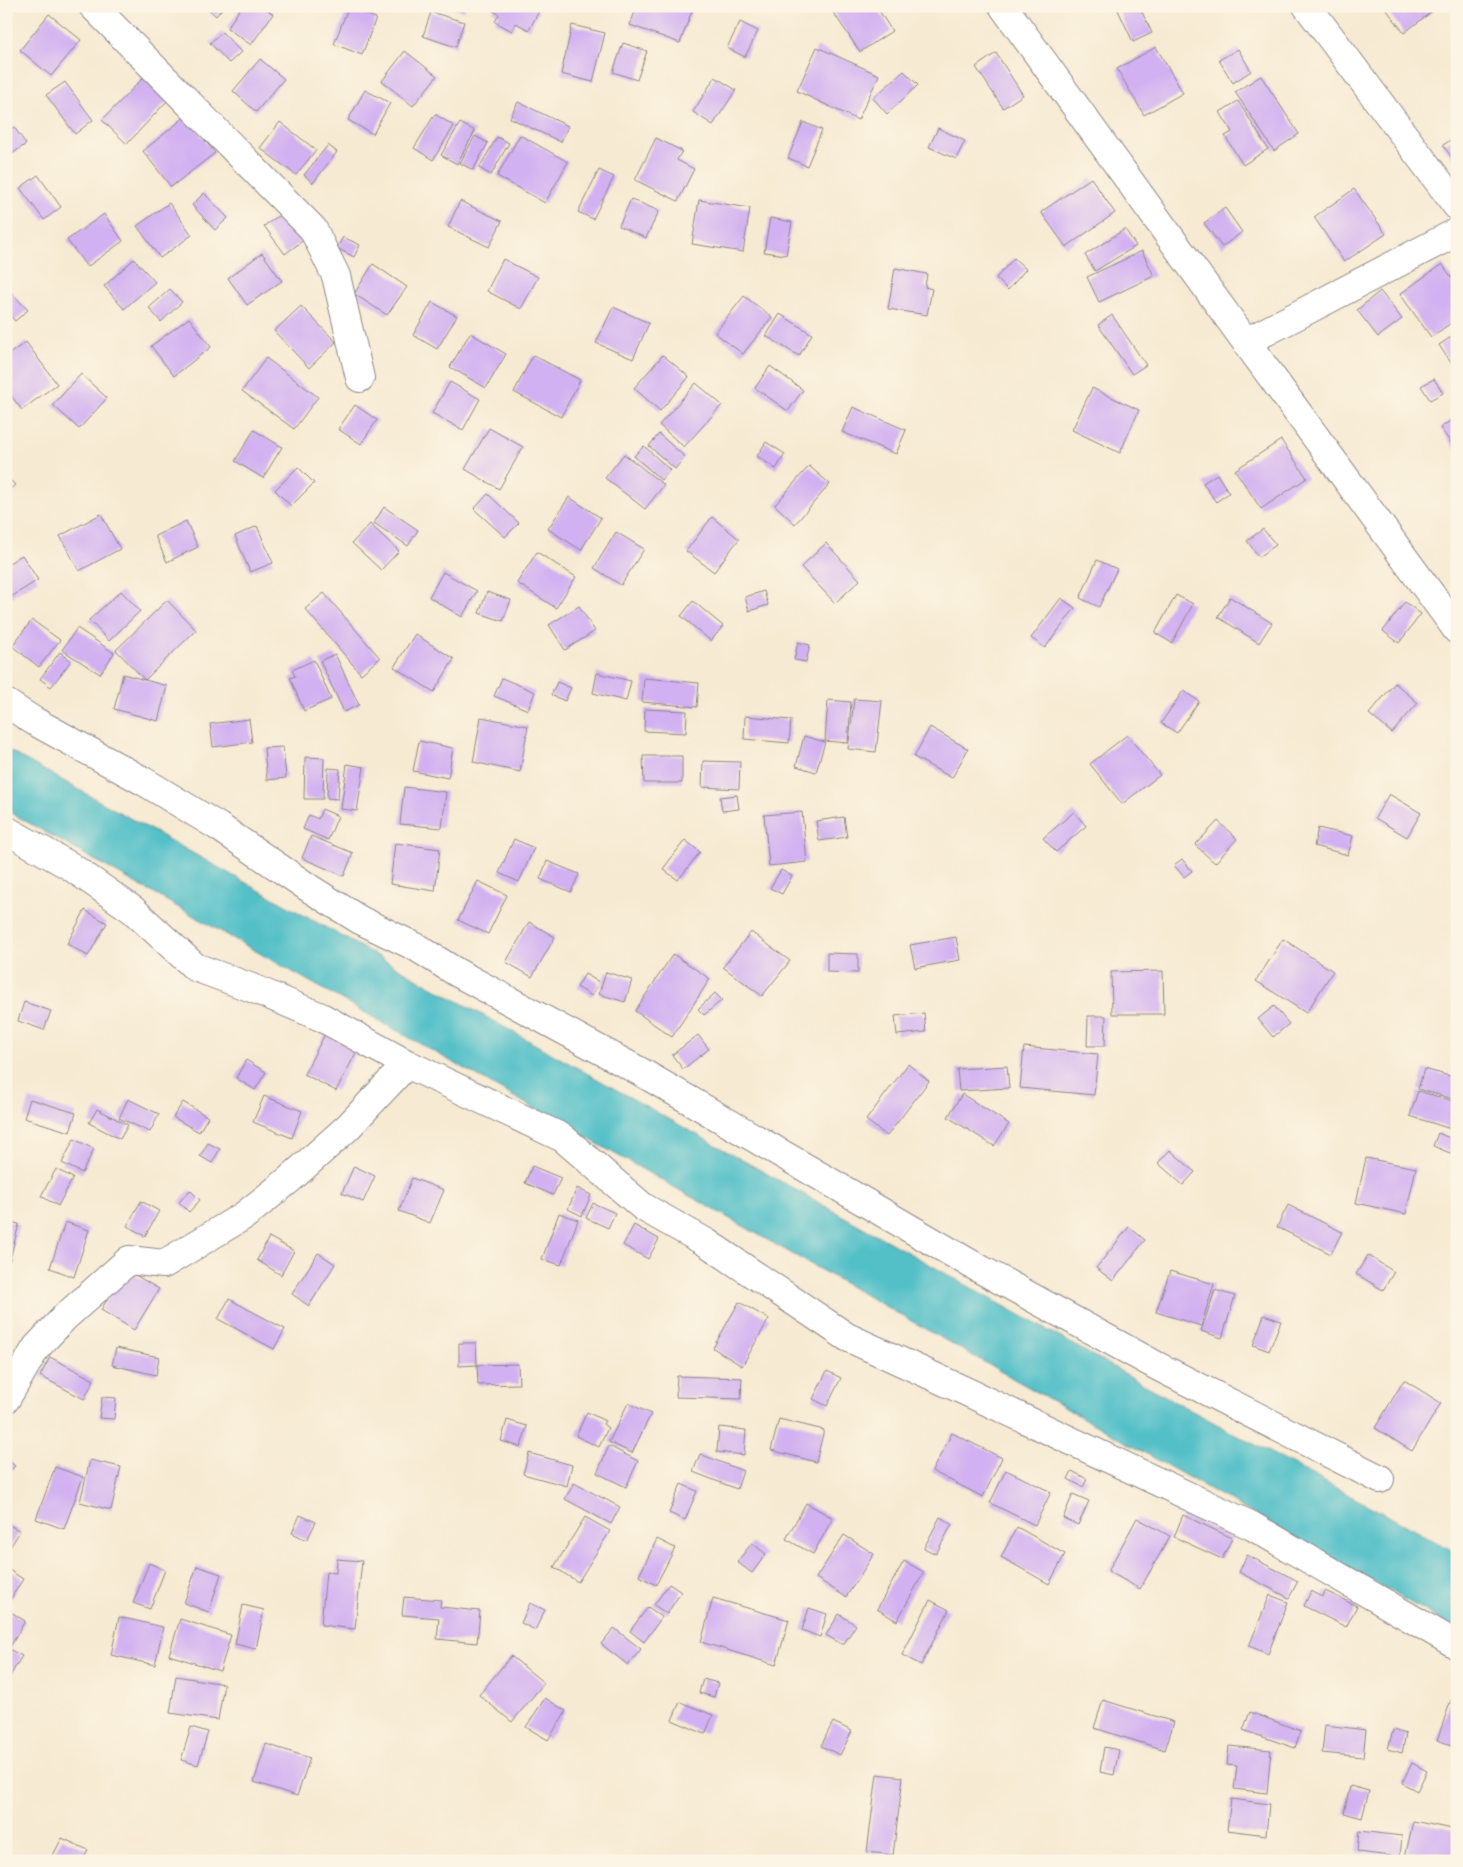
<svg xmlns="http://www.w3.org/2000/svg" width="1463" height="1867" font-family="Kalam,sans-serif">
<rect width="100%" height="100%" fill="#fcf5e5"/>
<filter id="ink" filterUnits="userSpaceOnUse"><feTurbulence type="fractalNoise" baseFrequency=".02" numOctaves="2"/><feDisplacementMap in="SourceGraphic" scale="10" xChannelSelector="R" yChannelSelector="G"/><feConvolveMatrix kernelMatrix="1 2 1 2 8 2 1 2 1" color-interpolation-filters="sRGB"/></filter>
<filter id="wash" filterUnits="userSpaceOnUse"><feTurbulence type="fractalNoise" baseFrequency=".0096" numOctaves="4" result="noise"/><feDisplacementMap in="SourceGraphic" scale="20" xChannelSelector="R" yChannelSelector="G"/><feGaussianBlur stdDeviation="1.12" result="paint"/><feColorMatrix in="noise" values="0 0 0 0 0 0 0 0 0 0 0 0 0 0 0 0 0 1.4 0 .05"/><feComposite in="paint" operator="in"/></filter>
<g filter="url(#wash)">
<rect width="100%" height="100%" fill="#f6ead2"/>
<path fill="#52c0c8" stroke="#3a7182" d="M6 749 1183 1406 1457 1553V1629L6 810Z"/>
<g id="blocks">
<path fill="#d1b1f1" d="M205 6H224L216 16Z
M242 6H262L273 14 251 45 227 28Z
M446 6H465L464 11Z
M496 6H531L539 11 529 30 516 23 512 31 495 22 499 14 493 11Z
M637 6 693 8 680 43 630 25Z
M829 6H876L892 31 860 52Z
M1126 6H1139L1152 33 1133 42 1118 10Z
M1384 6H1439L1404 33Z
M348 8 376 18 362 55 334 44Z
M431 12 464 22 456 47 423 36Z
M49 14 81 40 51 76 20 50Z
M740 22 758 31 745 57 727 48Z
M572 25 605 33 593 82 561 74Z
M222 32 241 52 229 63 210 43Z
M623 43 647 51 637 80 613 72Z
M817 47 879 75 858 120 797 91Z
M1156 47 1183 93 1144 115 1117 69Z
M1238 49 1251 71 1233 83 1219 60Z
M405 51 437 76 413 106 382 81Z
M996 53 1023 95 1003 108 976 67Z
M260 59 284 79 256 112 233 91Z
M904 71 918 85 887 114 873 98Z
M145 76 169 99 127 144 102 120Z
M1261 76 1299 134 1274 151 1235 92Z
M715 77 736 90 713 125 693 112Z
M65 82 93 120 75 134 46 95Z
M365 90 390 103 373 134 348 120Z
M1238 101 1268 149 1243 165 1225 136 1232 132 1220 112Z
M518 102 568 126 561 142 510 118Z
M435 114 454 126 433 160 414 148Z
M186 116 215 153 171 187 143 151Z
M280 122 316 150 296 175 260 148Z
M803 122 822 130 807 166 788 158Z
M460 123 475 131 457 164 441 155Z
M14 127 26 144 12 154 6 145V132Z
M938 128 965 141 956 159 929 147Z
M520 135 568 162 545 203 497 176Z
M475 136 488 143 473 170 460 163Z
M1457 136V165L1443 145Z
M497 137 509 143 491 175 479 168Z
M656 138 682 151 677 160 694 169 678 201 635 180Z
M328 145 337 152 313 183 304 175Z
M599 170 614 177 593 219 578 212Z
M38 175 61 207 44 220 20 188Z
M1091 178 1115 213 1066 247 1041 212Z
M1354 189 1386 234 1344 262 1314 217Z
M204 193 228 218 215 230 192 205Z
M631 199 659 211 646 238 619 226Z
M699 200 750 208 743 252 692 244Z
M460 201 502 221 489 247 448 227Z
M169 203 192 235 160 258 137 226Z
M1225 208 1242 232 1222 247 1204 223Z
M284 212 305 239 285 254 264 226Z
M104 214 123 241 87 267 67 240Z
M770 218 792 222 786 255 764 252Z
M1125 229 1136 246 1095 271 1085 255Z
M343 237 360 245 354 257 337 248Z
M1142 251 1154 276 1099 302 1087 277Z
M262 253 282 281 247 305 228 278Z
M1014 258 1026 269 1008 290 996 278Z
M134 259 155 282 124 309 104 286Z
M503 259 538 277 521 309 487 291Z
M373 264 407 287 387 315 354 294Z
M1442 264 1457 285V319L1431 337 1400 294Z
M895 268 927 274 925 287 932 289 927 315 888 309Z
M6 287 28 310 15 321 6 311Z
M170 289 182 302 161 322 149 308Z
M1380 291 1402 319 1378 337 1357 310Z
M744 296 772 317 743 354 715 333Z
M432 302 457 316 437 349 413 335Z
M301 306 336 342 309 368 274 331Z
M613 307 649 323 633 359 596 343Z
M780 314 812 334 799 356 766 336Z
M1112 315 1146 365 1132 374 1098 325Z
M189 318 211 347 174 376 151 346Z
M470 333 506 354 486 388 450 367Z
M1457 333V372L1439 345Z
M26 342 57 384 22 410 6 389V356Z
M533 355 580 380 561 417 514 392Z
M663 355 689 377 660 411 634 388Z
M266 358 318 397 294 429 242 391Z
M770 366 803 390 788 411 755 388Z
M81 374 107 398 79 429 53 405Z
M1434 379 1443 393 1430 400 1421 386Z
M450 382 480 399 463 430 432 413Z
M696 383 722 405 684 447 659 425Z
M1092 388 1139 410 1120 453 1072 430Z
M355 405 377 420 361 444 338 429Z
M853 407 906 430 896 454 842 432Z
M1457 416V451L1440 428Z
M489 428 523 447 499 489 465 469Z
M254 430 282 447 263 478 235 461Z
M659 434 685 457 675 469 649 446Z
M1281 440 1307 478 1261 509 1235 470Z
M766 442 785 454 776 469 757 456Z
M644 446 670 470 661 480 634 456Z
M624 454 664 485 645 509 605 478Z
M809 466 830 484 795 524 775 505Z
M298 467 314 483 291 506 275 490Z
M1217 474 1229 493 1216 502 1203 483Z
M6 476 15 485 6 493Z
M488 494 519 523 505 537 474 509Z
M569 497 601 518 581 550 548 529Z
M384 507 418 530 408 546 374 523Z
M101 514 120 549 79 571 60 536Z
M712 517 739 539 714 572 686 551Z
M186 521 198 547 167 562 155 536Z
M370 524 399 551 381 570 352 543Z
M257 526 273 563 250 572 235 536Z
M1263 529 1276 545 1259 557 1247 541Z
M616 532 644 549 621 585 594 568Z
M826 543 860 580 835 603 801 567Z
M537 552 576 577 556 608 517 583Z
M22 555 38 580 6 600V565Z
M1097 560 1117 569 1099 607 1080 598Z
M443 572 477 591 462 617 429 597Z
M121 591 140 611 109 641 89 620Z
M764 591 768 605 749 611 745 597Z
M487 592 511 600 503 621 479 613Z
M324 593 380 658 361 674 305 609Z
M1176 595 1193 604 1172 643 1155 633Z
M1230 597 1272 623 1259 643 1218 617Z
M1061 598 1075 608 1045 648 1031 638Z
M167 600 196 630 145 680 167 686 158 721 114 709 123 674 145 680 116 650Z
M693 601 723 626 711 641 681 616Z
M1405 602 1421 614 1399 643 1383 631Z
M579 606 595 631 565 650 549 625Z
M32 620 60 640 39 667 12 646Z
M77 628 114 653 100 674 62 650Z
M415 634 454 659 434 692 394 667Z
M798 642 810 645 806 662 794 660Z
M60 652 71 661 51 687 40 679Z
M335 654 359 705 344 712 320 661Z
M314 660 331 699 304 711 290 678 295 676 292 670Z
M597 673 631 681 626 701 593 693Z
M502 678 535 692 528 710 494 696Z
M644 678 699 683 697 707 642 702Z
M557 682 571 688 565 701 551 695Z
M1395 683 1418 703 1392 733 1369 714Z
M1183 691 1199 701 1177 733 1161 723Z
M854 699 882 701 876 752 848 749Z
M828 700 851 702 848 743 825 741Z
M645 709 687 711 686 733 644 731Z
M745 716 791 720 789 743 744 739Z
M481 717 528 726 520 772 473 762Z
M249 719 252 742 213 747 210 724Z
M930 727 968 749 952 778 914 757Z
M1127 735 1160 775 1122 804 1090 764Z
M804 736 825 742 816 772 796 766Z
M419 741 453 748 448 778 413 771Z
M283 747 286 778 267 780 264 748Z
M643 756H682V783H644Z
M305 757 324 758 323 799H304Z
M703 761 740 762 739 789 702 787Z
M347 764 364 767 357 811 341 809Z
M328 768 340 769 338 799 327 798Z
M404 787 446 792 442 828 400 824Z
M1389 794 1421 813 1407 837 1375 818Z
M737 795 739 809 722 811 720 797Z
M322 809 338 816 328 840 303 829 309 815 318 819Z
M802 812 807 862 769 866 764 815Z
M1074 812 1086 826 1056 852 1043 838Z
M844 817 847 837 819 841 816 821Z
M1218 821 1237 839 1215 863 1195 845Z
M1318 828 1353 836 1348 855 1314 846Z
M311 836 353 853 344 876 302 858Z
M514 839 534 848 519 882 499 873Z
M685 840 700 852 678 880 663 869Z
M395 843 440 849 435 891 390 884Z
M1182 859 1192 871 1184 877 1174 865Z
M547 861 579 874 571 892 540 879Z
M781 870 792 876 782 894 770 888Z
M478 881 507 895 488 934 458 920Z
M85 910 107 923 88 956 67 944Z
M529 922 555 937 532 977 506 962Z
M751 932 790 961 762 996 723 967Z
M956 937 960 960 915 968 910 945Z
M1283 939 1333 971 1306 1013 1256 981Z
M827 953 858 954V973L827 972Z
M673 954 710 979 672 1037 635 1011Z
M1163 971 1164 1014H1112L1111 972Z
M606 972 632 980 625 1002 599 994Z
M585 974 599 982 592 996 577 987Z
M715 993 722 1000 704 1015 698 1009Z
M24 1002 51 1011 44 1030 18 1021Z
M1274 1006 1289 1024 1273 1037 1258 1019Z
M924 1013 926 1032 897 1035 895 1016Z
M1088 1016H1106L1105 1046H1087Z
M325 1034 357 1051 336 1091 304 1074Z
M698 1035 709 1049 683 1069 672 1055Z
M1024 1047 1098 1054 1094 1095 1020 1088Z
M246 1060 266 1072 255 1090 236 1078Z
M908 1064 929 1081 887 1136 866 1120Z
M1007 1066 1009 1088 959 1091 957 1069Z
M1424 1069 1457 1078V1100L1418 1089Z
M1418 1091 1457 1102V1131L1410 1116Z
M962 1094 1009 1124 994 1146 948 1117Z
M264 1096 302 1111 292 1138 253 1122Z
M30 1099 76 1113 70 1132 24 1118Z
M128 1099 159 1114 150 1132 119 1118Z
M183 1102 208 1117 199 1132 173 1117Z
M97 1109 128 1125 120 1139 89 1123Z
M1438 1133 1457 1141 1455 1155 1433 1146Z
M74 1139 94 1149 82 1173 62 1163Z
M208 1143 220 1149 212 1163 200 1156Z
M1170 1150 1195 1172 1183 1185 1158 1163Z
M1366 1158 1416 1168 1406 1214 1356 1203Z
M354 1166 375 1176 363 1202 342 1193Z
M532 1166 561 1178 553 1195 525 1183Z
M56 1169 73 1178 58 1206 41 1196Z
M412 1178 444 1190 430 1223 399 1211Z
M577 1188 591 1195 582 1216 568 1209Z
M190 1190 200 1200 189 1212 179 1202Z
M141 1201 159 1211 145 1236 127 1226Z
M593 1203 615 1213 608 1228 586 1218Z
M1288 1205 1342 1232 1331 1254 1277 1227Z
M559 1213 578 1220 561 1265 542 1259Z
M6 1221 19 1224 9 1263 6 1262Z
M65 1222 89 1230 74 1277 50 1268Z
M634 1225 659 1239 648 1259 623 1245Z
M1129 1227 1145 1240 1113 1281 1096 1268Z
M269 1237 294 1251 281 1275 257 1260Z
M318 1253 335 1264 309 1306 292 1294Z
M1368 1255 1394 1272 1383 1290 1356 1274Z
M125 1269 159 1289 134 1330 101 1310Z
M1170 1271 1214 1284 1201 1326 1156 1312Z
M1215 1290 1235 1296 1222 1338 1201 1331Z
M229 1299 285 1329 274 1349 218 1319Z
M739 1302 769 1319 742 1366 713 1348Z
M1264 1315 1281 1321 1269 1351 1253 1345Z
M459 1343H476L477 1365 459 1366Z
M116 1348 159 1357 156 1375 112 1365Z
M50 1357 94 1380 84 1399 40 1376Z
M518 1364 519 1384 478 1385 477 1365Z
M827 1371 841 1378 827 1406 813 1399Z
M677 1376 742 1378 741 1399 676 1397Z
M1404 1380 1441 1403 1412 1451 1375 1428Z
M102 1397 116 1398 114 1419 99 1418Z
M628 1403 651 1414 632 1453 609 1442Z
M587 1412 605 1421 603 1424 608 1428 599 1447 576 1436Z
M779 1419 824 1430 816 1462 771 1450Z
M507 1420 527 1426 521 1447 501 1441Z
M719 1427 746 1430 744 1455 717 1452Z
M952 1433 1002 1458 983 1497 932 1471Z
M609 1446 638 1461 626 1487 597 1473Z
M529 1453 572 1465 567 1486 523 1474Z
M700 1454 743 1471 737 1489 693 1472Z
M6 1458 15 1466 6 1475Z
M90 1460 121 1467 111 1510 80 1502Z
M55 1467 83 1477 64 1529 36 1519Z
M1006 1470 1051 1492 1035 1525 990 1503Z
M1072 1471 1087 1479 1083 1487 1068 1479Z
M574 1483 620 1507 611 1524 565 1499Z
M681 1484 697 1491 685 1520 669 1513Z
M1073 1494 1089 1501 1078 1525 1063 1518Z
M806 1503 833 1518 813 1554 786 1539Z
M300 1515 316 1522 307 1540 292 1533Z
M1183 1515 1232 1538 1222 1559 1174 1537Z
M585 1517 610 1531 578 1582 554 1567Z
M940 1517 952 1524 936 1554 924 1548Z
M1137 1518 1170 1536 1140 1589 1108 1571Z
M6 1523 20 1531 6 1554Z
M1017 1527 1065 1554 1049 1584 1001 1557Z
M844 1535 874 1554 846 1597 816 1578Z
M657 1539 675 1548 656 1585 639 1576Z
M752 1543 766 1554 752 1573 737 1562Z
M1247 1555 1298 1581 1289 1598 1239 1572Z
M337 1559 362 1561 355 1629 321 1625 326 1572 336 1573Z
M904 1561 924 1572 897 1621 877 1609Z
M149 1563 165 1570 150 1609 133 1603Z
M197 1566 221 1574 209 1612 184 1603Z
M6 1568 23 1579 10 1600 6 1598Z
M669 1584 681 1592 667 1614 654 1605Z
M1311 1591 1323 1597 1325 1591 1357 1606 1346 1627 1304 1606Z
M1270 1595 1288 1602 1268 1654 1249 1646Z
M404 1597 441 1600 440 1607 480 1611 477 1643 437 1639 439 1618 402 1615Z
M713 1598 789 1620 776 1665 701 1642Z
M930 1600 949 1610 921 1665 902 1655Z
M530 1603 545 1610 535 1630 521 1623Z
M243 1605 264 1610 256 1649 235 1644Z
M648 1607 662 1617 644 1642 630 1631Z
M809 1608 827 1614 820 1637 802 1630Z
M11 1612 25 1621 9 1649 22 1656 6 1683V1621Z
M839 1614 856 1625 843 1645 826 1635Z
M119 1617 163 1627 155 1665 111 1655Z
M180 1619 231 1635 220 1671 169 1655Z
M614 1628 641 1649 628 1665 601 1644Z
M511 1656 544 1683 512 1722 479 1695Z
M176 1676 224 1684 218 1720 170 1713Z
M703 1679 718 1683 714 1697 699 1693Z
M545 1698 566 1711 548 1740 526 1727Z
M1103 1700 1174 1722 1165 1750 1094 1728Z
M1451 1700 1457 1703V1747L1437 1740Z
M680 1702 713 1715 705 1734 672 1720Z
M1250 1712 1301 1731 1295 1748 1243 1730Z
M833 1722 852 1731 840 1755 821 1746Z
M1325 1725 1366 1730 1363 1757 1322 1753Z
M191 1727 208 1732 198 1765 181 1760Z
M1393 1730 1406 1734 1402 1753 1388 1749Z
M266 1744 310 1758 297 1796 254 1782Z
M1229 1746 1271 1750 1267 1793 1234 1789 1237 1766 1227 1765Z
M1104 1747 1119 1750 1114 1775 1100 1772Z
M1412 1763 1427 1771 1417 1791 1402 1783Z
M877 1774 903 1777 893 1855 867 1852Z
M1350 1786 1369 1791 1362 1818 1344 1813Z
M1231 1799 1269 1804 1266 1835 1227 1830Z
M1413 1821 1457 1830V1851L1455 1861H1417L1405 1858Z
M1359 1831 1402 1836 1400 1857 1357 1852Z
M62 1838 88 1850 83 1861H50Z"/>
</g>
</g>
<g filter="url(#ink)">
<use href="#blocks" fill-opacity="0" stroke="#8c8686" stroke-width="1"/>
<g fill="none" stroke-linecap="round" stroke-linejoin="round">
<g stroke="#8c8686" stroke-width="30">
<path id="minor" d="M93 6 313 229 336 276 360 378
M1003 6 1246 342 1457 630
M1307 6 1457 206
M1246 342 1457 232
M6 703 34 721 145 782 219 827 312 890 360 920 416 947 456 972 641 1072 971 1264 1157 1366 1380 1479
M6 830 70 866 133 910 195 967 252 988 321 1017 407 1064 563 1138 643 1207 707 1243 847 1337 963 1390 1252 1526 1457 1645
M6 1399 36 1348 65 1317 129 1260 164 1264 245 1215 290 1179 348 1127 407 1064"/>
</g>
<use href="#minor" stroke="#fff" stroke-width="28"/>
</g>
</g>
<rect width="1463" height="1867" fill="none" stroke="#fcf5e5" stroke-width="25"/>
</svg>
